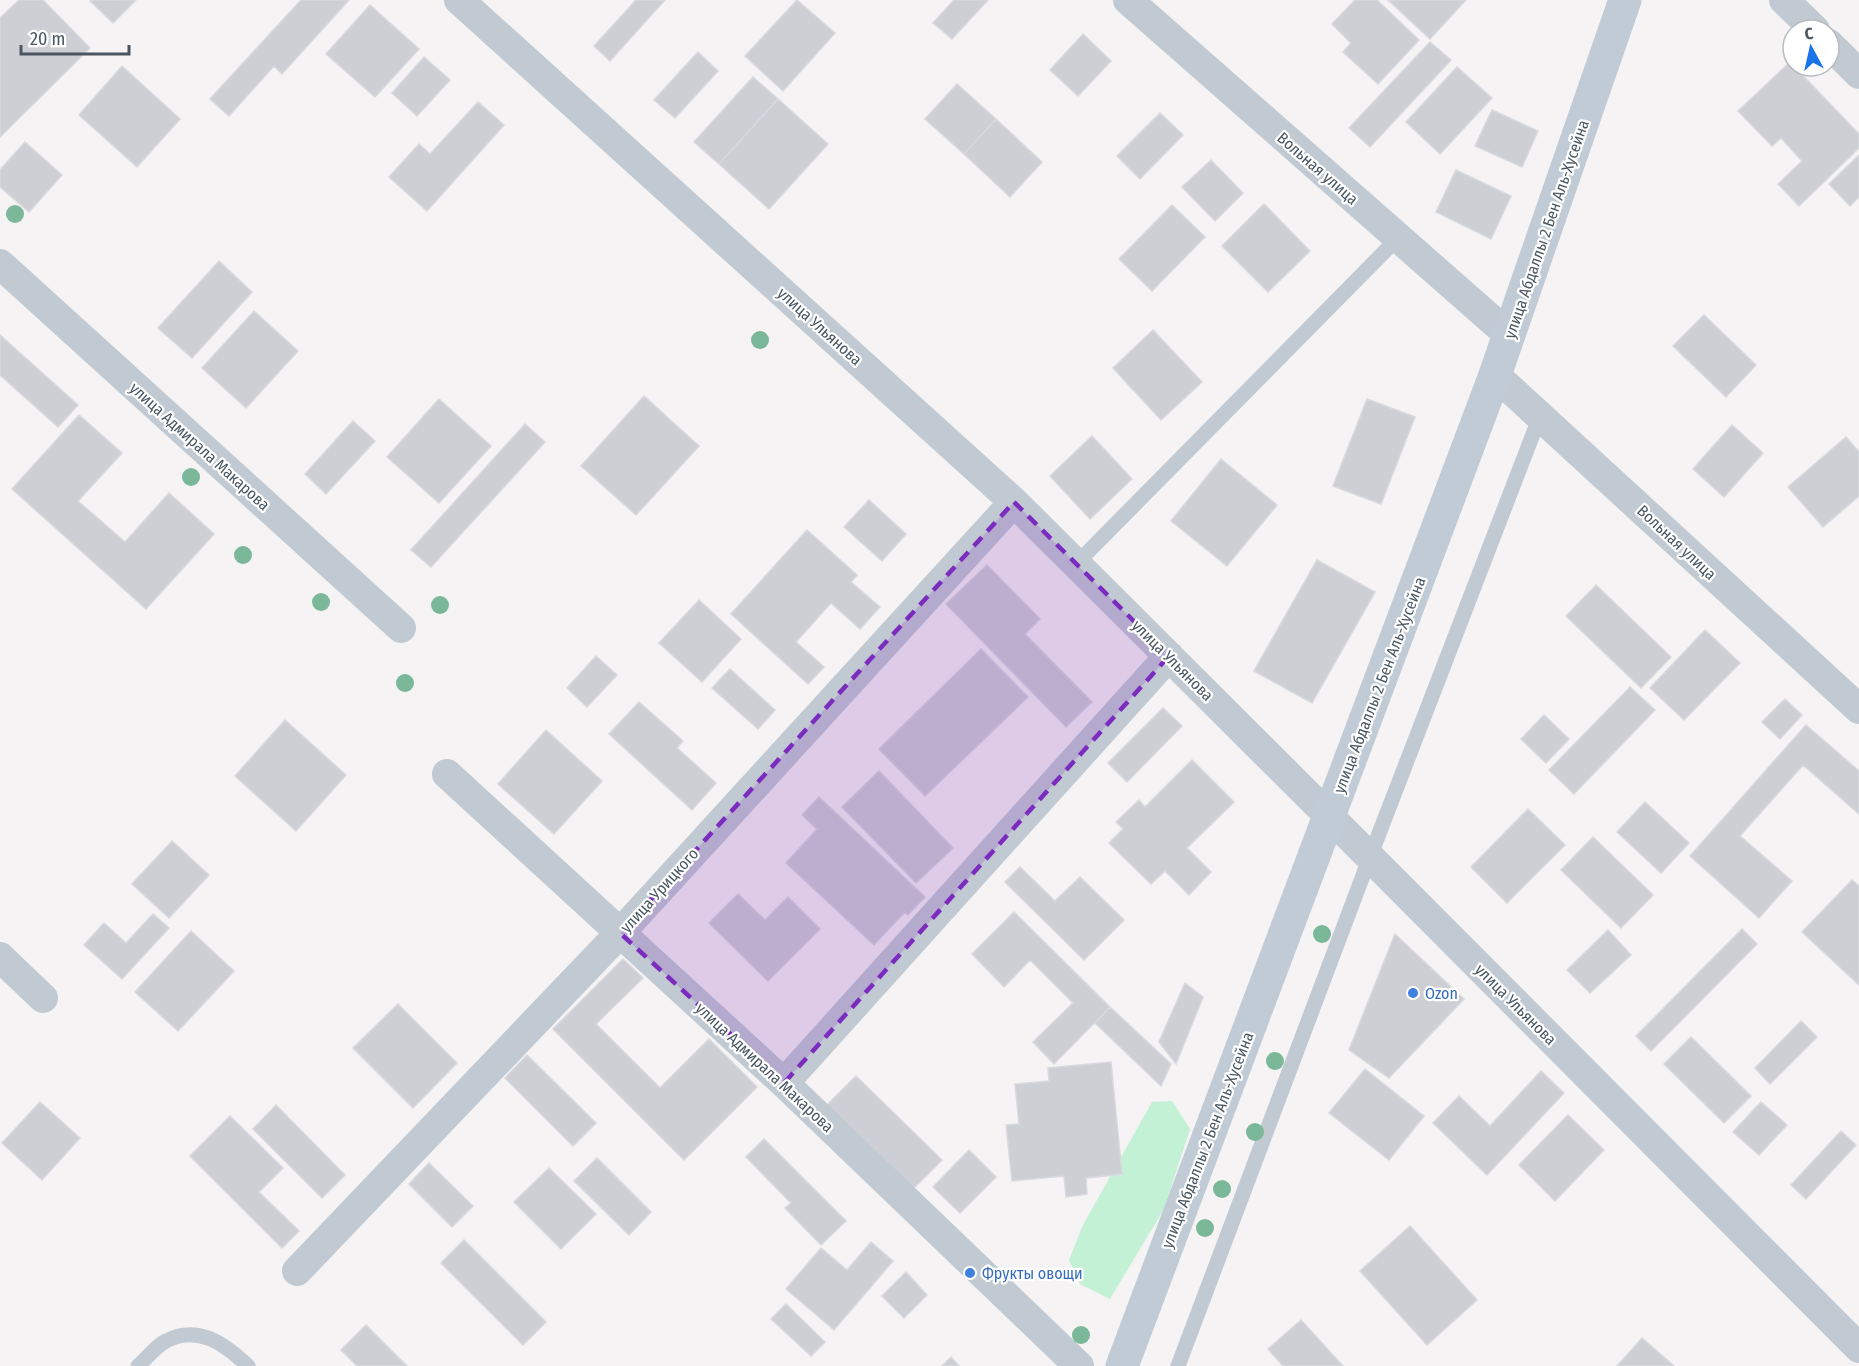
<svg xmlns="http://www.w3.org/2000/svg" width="1859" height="1366" font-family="'Fira Sans Condensed',sans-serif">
<rect width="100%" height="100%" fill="#f5f3f3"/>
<path fill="#c3f1d5" d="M1172 1101 1190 1129 1164 1209 1110 1299 1080 1284 1069 1260 1083 1225 1152 1102Z"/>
<path fill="#cdcfd5" stroke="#d7d9de" stroke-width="1.5" d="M19 0H43L90 48 0 137V18Z
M92 0H136L113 23 90 1Z
M301 0H349L282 74 274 66 229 116 210 99Z
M636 0H665L610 61 594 46Z
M797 0 835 33 783 91 745 56Z
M954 0H988L952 39 933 23Z
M1355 0H1377L1419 40 1378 84 1343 52 1351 43 1332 24Z
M1388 0H1466L1430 39Z
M370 5 419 49 375 97 326 54Z
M1083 34 1111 61 1078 96 1050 70Z
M1430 42 1451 60 1370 147 1349 128Z
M698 52 718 71 675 118 654 100Z
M424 57 450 80 417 116 392 93Z
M1790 62 1859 134V148L1799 206 1778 184 1802 161 1781 138 1772 146 1738 111Z
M122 66 180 119 137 167 79 115Z
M1457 67 1492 98 1440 154 1406 122Z
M753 77 778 99 719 164 694 142Z
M957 84 996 119 964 154 925 119Z
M778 99 828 144 769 209 719 164Z
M478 102 504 125 427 211 389 177 419 144 430 154Z
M1492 110 1538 131 1522 167 1475 146Z
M1160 113 1183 135 1140 179 1117 156Z
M996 119 1042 162 1010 197 964 154Z
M25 142 62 175 29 212 0 187V170Z
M1859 155V197L1850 206 1829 184Z
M1211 160 1243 193 1215 221 1182 187Z
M1456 170 1511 196 1491 239 1436 212Z
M1264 204 1310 251 1268 292 1222 246Z
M1172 205 1205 237 1152 291 1119 259Z
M219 261 252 292 192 358 158 328Z
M254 311 298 351 246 408 202 368Z
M1704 315 1756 365 1726 397 1673 346Z
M1153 330 1202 382 1161 420 1113 368Z
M0 335 78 405 58 427 0 375Z
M644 396 699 446 636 515 581 466Z
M439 399 491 446 439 503 387 457Z
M1367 399 1415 417 1381 504 1333 486Z
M79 415 122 453 78 501 125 542 169 493 214 534 146 609 12 489Z
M353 421 375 441 326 494 305 474Z
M525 424 545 442 431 567 411 550Z
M1732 425 1763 453 1724 497 1693 469Z
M1092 436 1132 479 1090 519 1050 476Z
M1846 437 1859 452V496L1823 527 1788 487Z
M1221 459 1277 505 1227 566 1171 521Z
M869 500 906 534 882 561 844 527Z
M807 530 857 575 851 582 880 607 860 629 831 603 796 642 824 667 808 684 731 614Z
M1317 560 1375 592 1312 703 1254 671Z
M987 565 1040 619 1025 634 1092 702 1066 727 946 604Z
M1596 585 1671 657 1641 688 1566 616Z
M699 600 741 639 702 682 659 643Z
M1705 630 1740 663 1684 720 1650 688Z
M981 649 1028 697 925 796 879 749Z
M596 656 617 675 587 707 567 688Z
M730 669 775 710 758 729 712 688Z
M1630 687 1655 710 1574 794 1549 770Z
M1785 699 1802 715 1780 739 1762 722Z
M639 702 683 741 677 748 716 783 692 810 609 734Z
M1163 708 1182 726 1127 782 1108 763Z
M1544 715 1569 739 1546 763 1521 739Z
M285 720 346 775 296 831 235 776Z
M1806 725 1859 771V814L1803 765 1740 836 1792 881 1759 918 1690 856Z
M546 730 602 781 554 834 498 784Z
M1192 760 1234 802 1187 848 1211 872 1189 895 1165 871 1151 884 1109 843 1123 829 1116 822 1139 800 1145 807Z
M879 771 953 848 916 883 842 807Z
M819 797 925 897 908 915 905 912 874 945 786 863 817 829 802 815Z
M1645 802 1689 843 1661 873 1617 832Z
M1528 809 1565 845 1507 903 1471 867Z
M1593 837 1653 895 1621 928 1561 870Z
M172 841 209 875 169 918 132 884Z
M1020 867 1055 901 1080 877 1124 920 1084 960 1005 882Z
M1852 880 1859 886V985L1802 932Z
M738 894 765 920 788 897 820 929 768 981 709 923Z
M1014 912 1110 1007 1054 1064 1033 1042 1073 1003 1030 960 1004 987 972 954Z
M153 914 169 928 122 979 84 945 104 923 126 943Z
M1742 929 1757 944 1651 1051 1636 1036Z
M1608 930 1631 955 1590 993 1567 970Z
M191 931 234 971 178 1031 135 992Z
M1395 934 1464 999 1389 1078 1349 1050Z
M623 959 643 978 596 1024 660 1088 709 1039 757 1087 684 1160 553 1029Z
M1185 983 1203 997 1176 1064 1159 1042Z
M398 1004 457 1063 413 1108 353 1048Z
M1110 1007 1171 1064 1161 1086 1095 1023Z
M1801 1021 1817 1037 1770 1084 1755 1068Z
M1691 1037 1751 1096 1724 1123 1664 1064Z
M527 1055 596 1123 573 1146 505 1078Z
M1111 1062 1122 1174 1086 1178 1087 1194 1066 1197 1064 1176 1012 1181 1006 1125 1019 1124 1015 1084 1049 1081 1048 1068Z
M1365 1069 1424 1116 1389 1160 1329 1113Z
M1541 1071 1564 1093 1487 1175 1433 1123 1459 1096 1490 1126Z
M856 1076 942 1160 914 1188 827 1105Z
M40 1102 80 1138 42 1180 2 1143Z
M1761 1102 1787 1125 1759 1155 1733 1132Z
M276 1105 345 1175 322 1198 253 1129Z
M1568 1115 1604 1150 1555 1201 1519 1165Z
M230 1116 283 1168 259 1192 299 1231 282 1248 190 1156Z
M1841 1131 1856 1145 1806 1199 1791 1185Z
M764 1139 846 1221 821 1245 785 1208 791 1203 746 1157Z
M969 1150 996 1177 960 1213 933 1187Z
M597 1158 651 1212 629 1235 574 1181Z
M429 1163 473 1206 452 1227 409 1184Z
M549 1168 596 1214 561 1249 514 1202Z
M1410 1226 1477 1300 1427 1345 1360 1271Z
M464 1240 546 1322 523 1345 441 1263Z
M871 1242 893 1261 834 1330 786 1289 821 1248 847 1270Z
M906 1272 927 1295 904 1318 882 1296Z
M786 1304 825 1342 811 1356 771 1319Z
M1301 1320 1343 1366H1283L1268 1349Z
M366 1325 407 1366H357L341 1350Z
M1642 1338 1674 1366H1617Z
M951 1357 959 1366H942Z"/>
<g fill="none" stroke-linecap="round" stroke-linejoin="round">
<path stroke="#c1cad2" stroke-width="15" d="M1076 564 1398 238
M138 1366C147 1358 156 1346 166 1341 198 1324 225 1344 248 1366
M1178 1366 1370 857 1540 416"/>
<path stroke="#c1cad2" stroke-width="30" d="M459 0 1014 502 1329 816 1859 1348
M1128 0 1509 335
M1784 0 1815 30
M1829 44 1859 74
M0 264 401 628
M1495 375 1859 709
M447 774 784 1083 1079 1366
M0 957 43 998
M784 1083 1169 656
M297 1271 620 933 1014 502"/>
<path stroke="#c1cbd6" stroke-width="33" d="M1122 1366 1495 375 1625 0"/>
</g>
<g fill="#7bb799">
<circle cx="15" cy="214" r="9"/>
<circle cx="760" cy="340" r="9"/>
<circle cx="191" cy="477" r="9"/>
<circle cx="243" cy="555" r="9"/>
<circle cx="321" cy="602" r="9"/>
<circle cx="440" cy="605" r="9"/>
<circle cx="405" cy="683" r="9"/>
<circle cx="1322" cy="934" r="9"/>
<circle cx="1275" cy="1061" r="9"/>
<circle cx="1255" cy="1132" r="9"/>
<circle cx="1222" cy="1189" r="9"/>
<circle cx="1205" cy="1228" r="9"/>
<circle cx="1081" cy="1335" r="9"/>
</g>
<path fill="#7b2cbf" fill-opacity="0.2" stroke="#7b2cbf" stroke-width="4.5" stroke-dasharray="12 8" stroke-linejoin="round" d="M1014 502 1169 656 784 1083 620 933Z"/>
<g fill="#3f7fe0" stroke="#fff" stroke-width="2">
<circle cx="1413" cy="993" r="6"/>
<circle cx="970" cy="1273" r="6"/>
</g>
<g text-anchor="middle" stroke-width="4.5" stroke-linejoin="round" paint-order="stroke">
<g font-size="16" fill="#4a5661" stroke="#fff">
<text transform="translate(1318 168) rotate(41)" y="6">Вольная улица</text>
<text transform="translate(1546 229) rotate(-71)" y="6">улица Абдаллы 2 Бен Аль-Хусейна</text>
<text transform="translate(820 326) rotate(42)" y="6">улица Ульянова</text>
<text transform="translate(200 446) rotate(42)" y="6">улица Адмирала Макарова</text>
<text transform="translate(1677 542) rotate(43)" y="6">Вольная улица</text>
<text transform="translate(1173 660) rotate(45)" y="6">улица Ульянова</text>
<text transform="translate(1379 685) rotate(-69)" y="6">улица Абдаллы 2 Бен Аль-Хусейна</text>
<text transform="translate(659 890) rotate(-48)" y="6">улица Урицкого</text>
<text transform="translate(1516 1004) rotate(45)" y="6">улица Ульянова</text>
<text transform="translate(765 1067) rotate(43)" y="6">улица Адмирала Макарова</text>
<text transform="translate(1207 1140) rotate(-69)" y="6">улица Абдаллы 2 Бен Аль-Хусейна</text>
</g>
<g font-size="16" fill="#366cbe" stroke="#fff" text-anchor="start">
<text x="1425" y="999">Ozon</text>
<text x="982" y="1279">Фрукты овощи</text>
</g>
</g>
<g transform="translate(1811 48) rotate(352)"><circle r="28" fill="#ffffff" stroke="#b7bbc0" stroke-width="1.5"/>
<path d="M0-4.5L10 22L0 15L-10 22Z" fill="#1a73e8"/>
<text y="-9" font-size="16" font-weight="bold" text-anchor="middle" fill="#4a5661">С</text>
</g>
<path d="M21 45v9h108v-9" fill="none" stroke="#4a5661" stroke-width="3"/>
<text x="30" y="45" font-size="18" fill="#4a5661" stroke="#ffffff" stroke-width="4.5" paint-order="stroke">20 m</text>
</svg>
